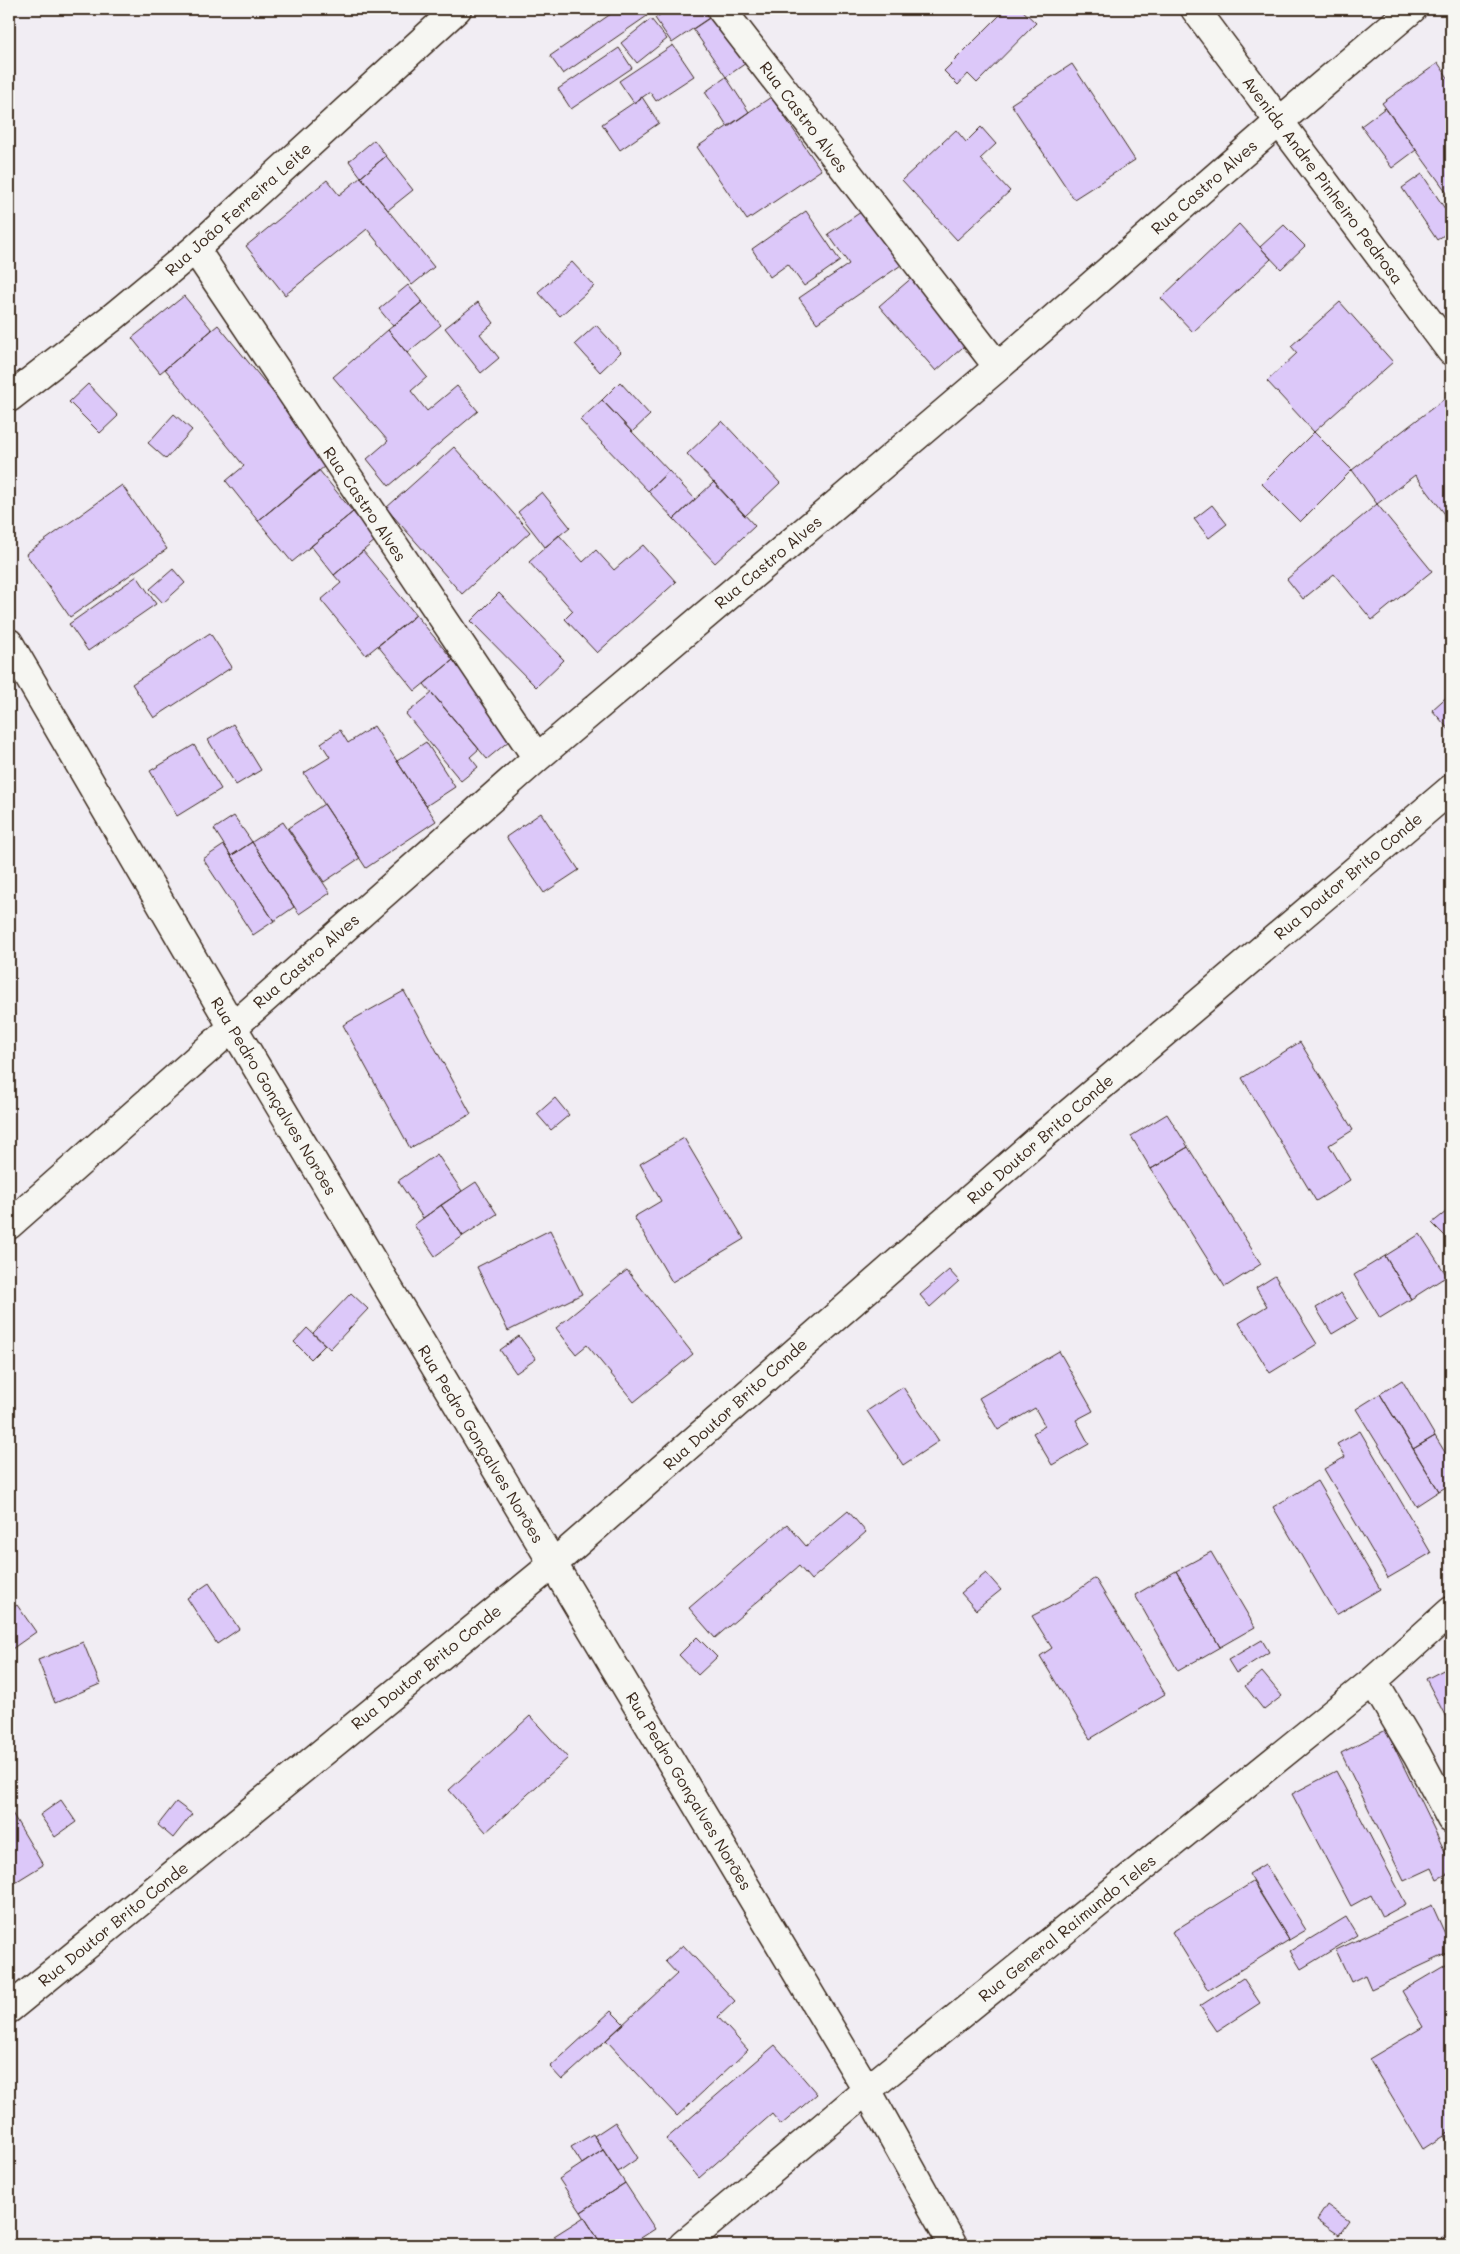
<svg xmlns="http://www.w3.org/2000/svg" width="1460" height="2254" font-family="Mali,sans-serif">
<rect width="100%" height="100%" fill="#f1edf3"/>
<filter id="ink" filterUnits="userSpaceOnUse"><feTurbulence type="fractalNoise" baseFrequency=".02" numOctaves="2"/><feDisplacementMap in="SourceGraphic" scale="10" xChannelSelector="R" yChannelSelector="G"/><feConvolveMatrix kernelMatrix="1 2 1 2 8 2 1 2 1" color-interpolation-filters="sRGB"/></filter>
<g filter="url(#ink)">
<path fill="#dcc8f9" stroke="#3b2a1e" d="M618 9H642L647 16 563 74 550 56Z
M669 9H717L719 11 672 43 655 18Z
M1006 9H1021L1036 23 977 83 968 74 958 85 944 71Z
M714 15 746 63 726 77 693 29Z
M651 19 667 39 637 63 621 43Z
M673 45 694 76 656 101 650 92 634 103 619 81Z
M619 48 632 68 571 109 558 89Z
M1438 63 1451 82V198L1382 103Z
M1072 64 1135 160 1074 199 1011 104Z
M726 77 749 112 728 127 705 92Z
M642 97 659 123 620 150 602 124Z
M771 97 821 170 747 220 697 147Z
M1385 108 1416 150 1392 168 1361 126Z
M981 127 996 144 980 159 1010 191 957 240 902 180 956 130 966 142Z
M374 140 386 156 361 177 349 161Z
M386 156 413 190 388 210 361 177Z
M1422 174 1451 218V230L1437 240 1402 188Z
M361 177 434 267 412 285 367 229 285 295 246 246 327 180 339 195Z
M867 208 904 263 817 323 799 298 849 264 828 234Z
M806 211 840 261 804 286 788 264 770 277 752 249Z
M1239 224 1271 259 1193 332 1161 298Z
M1284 225 1305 246 1281 269 1260 247Z
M572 262 594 286 560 316 538 292Z
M914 276 971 340 936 371 879 306Z
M408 285 422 302 393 326 379 309Z
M184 296 212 330 160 373 132 338Z
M422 302 441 325 407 353 388 330Z
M478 302 494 323 480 334 499 358 481 373 445 328Z
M1340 302 1393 362 1314 432 1267 381 1297 353 1291 346Z
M218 325 330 462 258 521 226 481 244 466 165 369Z
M596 325 621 352 600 372 575 344Z
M388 330 427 377 411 391 427 411 457 386 478 411 389 486 367 459 388 441 333 377Z
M620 382 650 415 632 432 602 400Z
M88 384 118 416 100 433 69 402Z
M1448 396 1451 400V522L1415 475 1377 504 1352 470Z
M602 400 669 471 648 491 580 420Z
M174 414 192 430 166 459 148 443Z
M722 421 780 483 745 516 687 454Z
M1314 432 1352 470 1300 522 1262 484Z
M454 447 530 532 462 594 386 508Z
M319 470 353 512 292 562 258 521Z
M669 471 695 499 674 519 648 491Z
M714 482 755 526 715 563 674 519Z
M122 485 167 549 70 617 26 554Z
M542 492 570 527 545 547 518 512Z
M1377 504 1432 571 1372 620 1334 574 1303 599 1287 579Z
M1212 505 1227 524 1209 538 1194 519Z
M353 512 376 540 334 575 311 546Z
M559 535 583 562 596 550 614 570 643 545 676 582 597 653 565 619 573 611 529 562Z
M363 551 416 615 366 655 321 600 341 583 334 575Z
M173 569 185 583 163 603 150 589Z
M137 576 156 604 88 651 69 624Z
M499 593 564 660 536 687 471 621Z
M416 615 453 660 415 691 378 646Z
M210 633 232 667 154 718 132 684Z
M453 660 515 736 487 759 424 684Z
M432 693 479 749 470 757 478 767 461 781 406 714Z
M1451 693V732L1432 710Z
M233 724 261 770 236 785 208 740Z
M374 726 436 821 366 868 304 773 330 757 321 743 340 730 348 743Z
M426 742 455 787 426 806 397 761Z
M194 745 221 789 177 816 150 771Z
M324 804 360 858 324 882 288 828Z
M541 813 579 870 544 893 506 837Z
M234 816 252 842 231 856 214 829Z
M283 822 330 893 299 914 252 842Z
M252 842 294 907 274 921 231 856Z
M224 845 274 921 253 935 203 859Z
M404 991 471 1114 410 1148 343 1025Z
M1300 1042 1353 1130 1329 1145 1350 1180 1316 1201 1242 1078Z
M555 1098 569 1115 551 1130 537 1114Z
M1167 1114 1188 1147 1151 1169 1131 1136Z
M684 1138 744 1239 672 1282 634 1217 661 1201 640 1164Z
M1188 1147 1261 1264 1225 1287 1151 1169Z
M437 1154 462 1191 423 1218 398 1181Z
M476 1182 497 1214 463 1236 441 1205Z
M441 1205 463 1236 435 1256 414 1225Z
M1451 1208V1242L1432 1223Z
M550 1230 582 1294 508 1331 477 1267Z
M1420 1234 1447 1276 1411 1299 1385 1256Z
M1385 1256 1411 1299 1380 1318 1354 1275Z
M627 1270 693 1354 634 1402 587 1345 576 1354 556 1328Z
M949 1270 959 1281 930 1307 920 1295Z
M1275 1276 1317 1344 1270 1373 1239 1323 1267 1306 1256 1288Z
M351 1293 368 1309 330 1349 313 1333Z
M1341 1293 1357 1319 1332 1334 1316 1308Z
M307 1328 325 1345 311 1359 294 1342Z
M519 1336 536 1359 516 1373 500 1350Z
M1059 1351 1093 1411 1076 1420 1089 1444 1052 1465 1033 1433 1045 1426 1035 1408 998 1430 979 1398Z
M1402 1380 1435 1436 1413 1449 1380 1394Z
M903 1387 939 1441 903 1465 867 1411Z
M1380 1394 1439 1491 1416 1506 1356 1409Z
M1360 1431 1431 1553 1388 1578 1324 1469 1345 1457 1337 1444Z
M1435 1436 1451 1462V1484L1439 1491 1413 1449Z
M1317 1481 1380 1589 1336 1615 1273 1507Z
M848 1511 866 1532 811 1580 799 1566 715 1638 689 1608 787 1524 806 1546Z
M1211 1552 1255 1627 1220 1647 1176 1571Z
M1176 1571 1220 1647 1178 1671 1135 1595Z
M986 1573 1001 1590 976 1610 961 1593Z
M1095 1578 1165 1694 1090 1739 1040 1656 1052 1648 1032 1616 1069 1597Z
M209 1583 239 1629 217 1644 187 1598Z
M17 1605 36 1632 9 1651V1610Z
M697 1637 717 1657 698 1675 679 1655Z
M1262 1640 1269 1652 1236 1673 1228 1660Z
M83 1642 100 1684 55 1703 38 1660Z
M1451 1666V1727L1426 1679Z
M1262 1672 1282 1696 1264 1710 1245 1686Z
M530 1716 568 1758 486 1832 449 1790Z
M1386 1730 1451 1864V1872L1437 1879 1432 1868 1404 1881 1341 1753Z
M1336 1771 1406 1904 1382 1917 1371 1895 1351 1906 1292 1794Z
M61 1800 76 1822 55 1837 40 1815Z
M176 1802 192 1814 173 1838 158 1825Z
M9 1808 43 1865 9 1886Z
M1265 1864 1306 1930 1289 1940 1249 1874Z
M1253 1882 1289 1940 1208 1990 1172 1932Z
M1432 1905 1451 1947V1952L1371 1989 1365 1975 1351 1982 1336 1950Z
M1346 1917 1357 1935 1301 1969 1290 1951Z
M683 1945 735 2001 718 2017 748 2050 677 2116 606 2040 677 1974 665 1961Z
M1451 1962V2131L1423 2149 1369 2059 1423 2027 1402 1991Z
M1243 1978 1260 2003 1217 2031 1200 2006Z
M611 2011 624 2024 562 2080 550 2067Z
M775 2045 817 2094 781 2125 772 2114 699 2178 666 2139Z
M615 2122 638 2158 618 2172 594 2136Z
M1451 2131V2149L1443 2136Z
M593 2134 603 2150 582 2164 571 2147Z
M603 2150 625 2183 581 2212 559 2179Z
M625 2183 655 2229 630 2245H602L581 2212Z
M1327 2205 1349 2221 1339 2235 1317 2220Z
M584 2217 602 2245H560L554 2236Z
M1451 2232V2245H1433Z"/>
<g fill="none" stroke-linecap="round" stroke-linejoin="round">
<g stroke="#3b2a1e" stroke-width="31">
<path id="street" d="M721 9 998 367
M1195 9 1451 351
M195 249 537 758
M9 398 113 317 195 249 457 9
M9 643 232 1026 867 2090 953 2245
M9 1225 537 758 998 367 1280 121 1412 9
M1373 1681 1417 1755 1451 1819
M9 2009 553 1564 1047 1132 1451 789
M683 2245 867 2090 1373 1681 1451 1611"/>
</g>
<use href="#street" stroke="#f6f6f2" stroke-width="28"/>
</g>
</g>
<g text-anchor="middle" stroke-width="5" stroke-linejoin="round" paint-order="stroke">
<g font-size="16" fill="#3b2a1e" stroke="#f6f6f2">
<text transform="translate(804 117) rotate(53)" y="6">Rua Castro Alves</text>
<text transform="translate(1323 180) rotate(53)" y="6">Avenida Andre Pinheiro Pedrosa</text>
<text transform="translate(1204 187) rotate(-41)" y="6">Rua Castro Alves</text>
<text transform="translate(238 209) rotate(-42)" y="6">Rua João Ferreira Leite</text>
<text transform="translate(365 504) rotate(56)" y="6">Rua Castro Alves</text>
<text transform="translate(768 562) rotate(-40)" y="6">Rua Castro Alves</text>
<text transform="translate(1348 876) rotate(-40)" y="6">Rua Doutor Brito Conde</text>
<text transform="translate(306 961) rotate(-41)" y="6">Rua Castro Alves</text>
<text transform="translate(274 1096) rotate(59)" y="6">Rua Pedro Gonçalves Norões</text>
<text transform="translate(1040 1139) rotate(-41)" y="6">Rua Doutor Brito Conde</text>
<text transform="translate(735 1404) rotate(-42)" y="6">Rua Doutor Brito Conde</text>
<text transform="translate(481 1444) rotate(59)" y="6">Rua Pedro Gonçalves Norões</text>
<text transform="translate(426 1667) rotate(-39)" y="6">Rua Doutor Brito Conde</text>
<text transform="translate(689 1791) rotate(59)" y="6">Rua Pedro Gonçalves Norões</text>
<text transform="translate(113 1924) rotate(-39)" y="6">Rua Doutor Brito Conde</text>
<text transform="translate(1067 1928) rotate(-39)" y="6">Rua General Raimundo Teles</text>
</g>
</g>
<rect width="1460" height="2254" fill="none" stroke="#f6f6f2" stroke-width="30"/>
<rect x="15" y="15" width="1430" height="2224" fill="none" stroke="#3b2a1e" stroke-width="2" filter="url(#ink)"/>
</svg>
